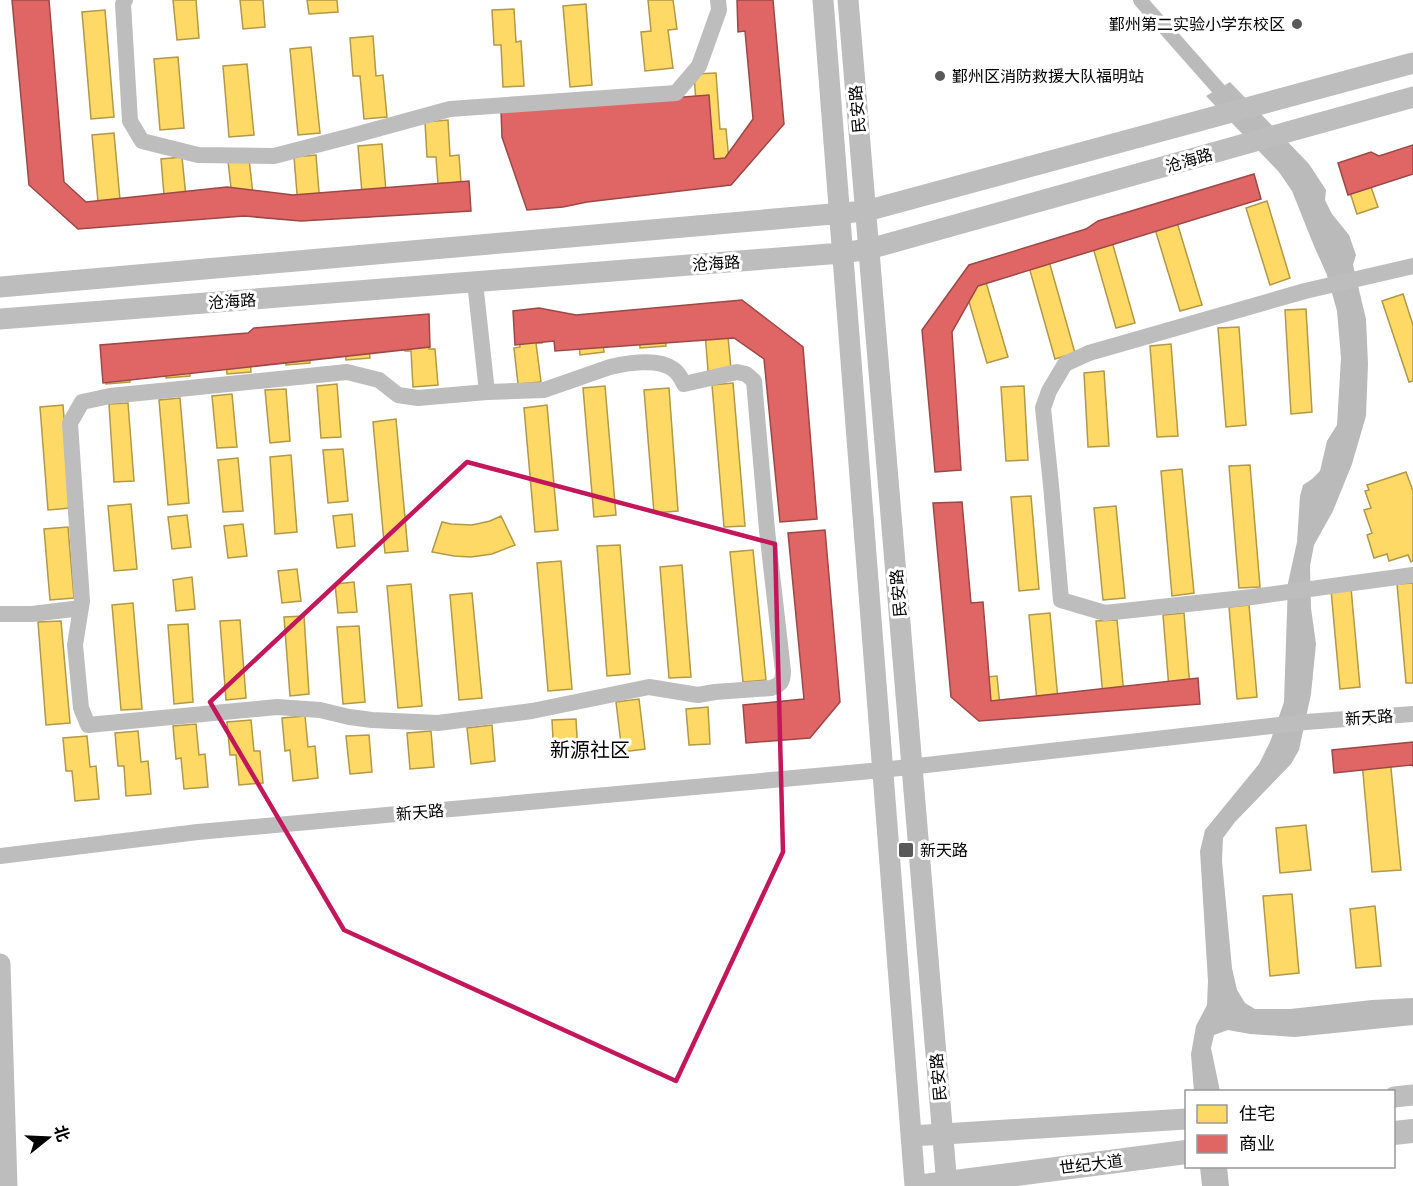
<svg xmlns="http://www.w3.org/2000/svg" width="1413" height="1186" font-family="'PT Sans','Noto Sans SC',sans-serif">
<rect width="100%" height="100%" fill="#fff"/>
<path fill="#bababa" d="M1230 82 1309 164 1326 190 1325 200 1332 214 1349 235 1356 255 1353 265 1366 319 1368 364 1366 416 1352 464 1333 511 1314 545 1310 566 1311 608 1316 644 1311 694 1299 750 1291 764 1235 822 1223 838 1222 861 1232 968 1237 990 1245 1003 1255 1009H1290L1372 1000 1413 998V1025L1295 1037 1250 1034 1228 1030 1214 1035 1211 1048 1220 1091 1194 1092 1191 1054 1196 1026 1207 1005 1208 981 1200 851 1205 830 1259 764 1270 742 1284 702 1288 583 1297 542 1300 496 1303 485 1312 479 1320 471 1327 441 1337 425 1341 358 1337 311 1327 275 1314 246 1292 191 1279 172 1206 96Z
M1200 1167H1227L1229 1186H1202Z"/>
<path fill="#ffd966" stroke="#b29847" stroke-width="1.5" d="M15 0H33L37 30 18 32Z
M173 0H196L199 38 177 40Z
M240 0H263L265 27 243 29Z
M307 0H337L338 12 309 14Z
M648 0H673L677 29 668 30 673 68 645 71 641 32 651 31Z
M743 0H765L767 23H772L781 124 761 125 752 27 746 28Z
M586 4 592 85 570 87 563 6Z
M514 9 516 42 521 41 524 86 503 87 501 45H494L492 10Z
M105 10 114 117 91 119 82 12Z
M373 36 376 76 383 75 387 117 364 119 360 76H353L350 38Z
M40 44 47 125H50L55 182 32 184 18 45Z
M311 47 320 133 298 135 290 49Z
M178 57 184 128 160 130 154 59Z
M247 64 254 135 229 137 223 66Z
M716 73 720 129H726L731 182 709 184 704 129 698 130 694 74Z
M651 102 652 126H658L660 158H669L670 187 647 188 646 158 639 159 637 127H629L628 103Z
M590 106 592 133H599L602 165H610L612 194 589 196 587 165 580 166 578 134 569 135 568 107Z
M531 110 534 143H541L543 175H551L553 204 530 206 528 175 522 176 519 144 511 145 508 112Z
M448 120 450 156 459 155 461 183H466L468 208 445 210 443 183 438 184 436 157H427L425 122Z
M114 133 122 222 100 224 92 135Z
M382 144 388 215 364 217 358 146Z
M316 155 321 217 299 218 294 157Z
M182 157 188 217 166 219 161 159Z
M249 159 255 212 234 214 228 161Z
M1363 164 1378 207 1357 214 1343 171Z
M1267 201 1290 278 1270 285 1246 208Z
M1173 209 1202 305 1180 311 1151 216Z
M1109 231 1135 323 1116 328 1090 237Z
M1047 254 1075 353 1055 359 1027 260Z
M983 272 1008 357 987 363 962 278Z
M1403 294 1413 325V381L1409 382 1382 301Z
M725 304 731 369 708 371 703 306Z
M663 309 666 346 640 348 638 311Z
M1306 309 1312 412 1291 414 1285 310Z
M538 311 542 343H536L541 382 518 384 514 348 520 347 516 313Z
M600 315 604 352 580 355 577 317Z
M426 316 429 349H435L438 385 413 387 411 351H405L403 317Z
M366 320 370 358 346 360 342 322Z
M307 326 310 363 286 365 283 328Z
M1239 327 1246 425 1226 427 1218 328Z
M248 334 251 372 227 374 224 336Z
M187 339 190 376 166 378 163 341Z
M127 344 130 382 106 384 103 346Z
M1171 344 1178 436 1157 437 1150 346Z
M792 349 807 512 782 514 768 351Z
M950 368 958 468 939 470 931 370Z
M1104 371 1109 446 1088 447 1084 373Z
M733 383 745 526 724 527 712 385Z
M337 384 341 437 321 438 317 386Z
M605 386 616 515 594 517 583 388Z
M1024 386 1028 460 1006 461 1001 387Z
M669 388 678 511 654 513 644 390Z
M286 389 290 441 270 443 265 390Z
M232 394 237 447 217 448 212 396Z
M180 398 189 503 168 505 159 400Z
M128 403 134 481 114 482 109 404Z
M63 405 71 508 48 510 40 407Z
M547 405 558 530 535 532 524 408Z
M396 419 408 551 385 553 373 422Z
M343 449 348 501 328 503 323 450Z
M291 455 297 532 275 534 270 457Z
M238 458 243 511 223 512 218 460Z
M1250 465 1260 587 1239 588 1229 466Z
M1182 469 1194 593 1172 596 1161 471Z
M1406 472 1413 491V561L1411 562 1408 555 1389 561 1387 554 1374 558 1367 535 1372 533 1364 510 1371 508 1365 491 1369 490 1367 485Z
M1031 496 1039 589 1019 591 1011 497Z
M131 504 137 569 114 571 108 506Z
M959 505 967 593 948 594 941 507Z
M1116 506 1125 598 1103 600 1094 508Z
M352 514 355 546 337 548 333 516Z
M187 515 191 547 172 549 168 517Z
M501 516 515 545 492 554 471 557 454 556 432 552 442 522 451 524 472 525 490 521Z
M243 524 247 556 228 558 224 526Z
M68 527 74 598 50 600 44 529Z
M815 541 830 702 806 704 792 543Z
M620 545 630 674 607 676 597 546Z
M753 550 766 680 743 682 730 552Z
M561 561 572 689 548 691 537 563Z
M682 565 691 677 669 678 660 567Z
M297 569 301 601 282 603 278 571Z
M192 577 195 609 176 611 173 580Z
M354 582 357 612 338 613 335 584Z
M1413 583V683H1406L1397 584Z
M411 584 422 706 398 708 387 586Z
M1351 588 1360 687 1340 689 1331 590Z
M472 593 482 698 459 700 450 595Z
M133 603 142 709 121 710 112 605Z
M1249 605 1257 697 1237 699 1229 607Z
M979 608 983 661 962 663 958 609Z
M1050 613 1059 711 1038 713 1029 615Z
M1184 613 1191 700 1170 701 1163 615Z
M304 616 309 694 290 696 284 617Z
M240 620 246 698 226 700 220 621Z
M1117 620 1125 705 1104 707 1096 621Z
M61 621 70 723 46 725 38 622Z
M188 624 193 702 174 704 168 625Z
M359 626 365 702 343 704 337 627Z
M997 676 1001 716 980 717 977 678Z
M639 699 645 749 622 752 616 702Z
M767 705 770 739 748 741 746 706Z
M708 707 710 744 689 745 686 709Z
M305 716 308 747 315 746 318 778 293 781 290 750 285 751 282 718Z
M576 719 578 755 554 757 552 720Z
M251 720 254 751H260L263 783 239 785 236 755H230L227 722Z
M196 724 199 755 205 754 208 787 184 789 181 758 176 759 173 726Z
M492 725 495 761 471 764 467 728Z
M138 731 141 762 148 761 151 794 126 796 124 766H118L115 733Z
M431 731 434 767 410 769 407 733Z
M369 735 372 772 350 774 346 736Z
M87 736 90 767 96 766 99 799 75 801 72 771H66L63 738Z
M1389 748 1401 870 1372 872 1361 751Z
M1306 825 1311 870 1280 873 1276 828Z
M1292 894 1299 973 1270 976 1263 896Z
M1375 906 1381 966 1356 968 1350 909Z"/>
<path fill="#e06666" stroke="#9d4747" stroke-width="1.5" d="M12 0H49L64 182 86 202 227 187 293 195 469 181 471 211 301 221 244 216 78 229 29 185Z
M737 0H773L784 124 731 185 587 202 563 207 527 210 502 137 501 111 709 95 714 159 725 158 753 119 745 31 738 32Z
M1413 145V174L1348 195 1338 163 1371 152 1379 156Z
M1254 174 1261 199 978 286 952 332 961 470 935 472 922 330 969 265 1086 229 1098 221Z
M742 300 803 347 817 519 780 522 764 359 734 338 555 351 554 341 515 345 513 311 539 308 576 315Z
M429 314 430 347 103 383 100 345 248 333 254 328Z
M962 502 971 603 983 602 991 701 1198 678 1200 704 979 721 951 697 933 503Z
M825 530 840 702 810 738 746 743 743 705 804 699 788 533Z
M1413 742V766L1411 765 1334 773 1332 750Z"/>
<g fill="none" stroke-linecap="round" stroke-linejoin="round">
<path stroke="#bababa" stroke-width="14" d="M1140 0 1230 102"/>
<path stroke="#bdbdbd" stroke-width="16" d="M125 0 123 4 130 121 142 141 198 155 274 156 355 135 450 109 676 93 699 66 719 10 718 0
M1413 266 1305 291 1089 353 1065 364 1049 391 1043 408 1051 485 1061 600 1105 613 1252 597 1413 575
M475 282 487 392 544 390 610 367C627 363 658 358 673 369 679 373 681 378 684 384L737 372 746 374 754 381 767 530 783 671C783 681 781 685 771 688L715 692 698 695 649 687 532 711 438 723 372 720 349 717 320 710 277 707 88 725 81 708 75 645 82 601 70 423 82 402 110 396 347 372 379 380 398 395 418 398 487 392
M0 614H32L81 608
M0 856 198 832 882 770 1306 722 1413 714"/>
<path stroke="#bdbdbd" stroke-width="21" d="M823 0 915 1186
M848 0 947 1186
M0 287 866 211 1413 63
M0 319 842 253 869 249 1413 97
M0 964 7 1186
M1394 1097 1413 1095
M911 1136 1186 1119"/>
<path stroke="#bdbdbd" stroke-width="24" d="M1394 1133 1413 1131
M924 1186 1186 1152"/>
</g>
<path fill="none" stroke="#c2185b" stroke-width="4.5" stroke-linejoin="round" d="M467 462 775 544 783 852 676 1081 344 930 210 702Z"/>
<g fill="#595959" stroke="#fff" stroke-width="2">
<circle cx="1297" cy="24" r="6"/>
<circle cx="940" cy="76" r="6"/>
<rect x="898" y="842" width="16" height="16" rx="3"/>
</g>
<g text-anchor="middle" stroke-width="6" stroke-linejoin="round" paint-order="stroke">
<g font-size="16" fill="#000" stroke="#fff" text-anchor="start">
<text x="1285" y="30" text-anchor="end">鄞州第二实验小学东校区</text>
<text x="952" y="82">鄞州区消防救援大队福明站</text>
<text x="920" y="856">新天路</text>
</g>
<g font-size="16" fill="#000" stroke="#fff">
<text transform="translate(857 109) rotate(-95)" y="6">民安路</text>
<text transform="translate(1189 160) rotate(-16)" y="6">沧海路</text>
<text transform="translate(716 263) rotate(-4)" y="6">沧海路</text>
<text transform="translate(232 301) rotate(-4)" y="6">沧海路</text>
<text transform="translate(898 593) rotate(-95)" y="6">民安路</text>
<text transform="translate(1369 717) rotate(-4)" y="6">新天路</text>
<text transform="translate(420 812) rotate(-5)" y="6">新天路</text>
<text transform="translate(938 1077) rotate(-95)" y="6">民安路</text>
<text transform="translate(1091 1164) rotate(-7)" y="6">世纪大道</text>
</g>
<g font-size="20" fill="#000" stroke="#fff">
<text x="590" y="757">新源社区</text>
</g>
</g>
<rect x="1185" y="1090" width="210" height="78" fill="#ffffff" stroke="#999999" stroke-width="1.5"/>
<rect x="1197" y="1105" width="30" height="18" fill="#ffd966" stroke="#999999" stroke-width="1.5"/>
<text x="1239" y="1120" font-size="18" fill="#000000">住宅</text>
<rect x="1197" y="1135" width="30" height="18" fill="#e06666" stroke="#999999" stroke-width="1.5"/>
<text x="1239" y="1150" font-size="18" fill="#000000">商业</text>
<g transform="translate(48 1138) rotate(72)" stroke="#ffffff" stroke-width="4.5" paint-order="stroke">
<path d="M0-4.5L10 22L0 15L-10 22Z" fill="#000000"/>
<text y="-9" font-size="16" font-weight="bold" text-anchor="middle" fill="#000000">北</text>
</g>
</svg>
